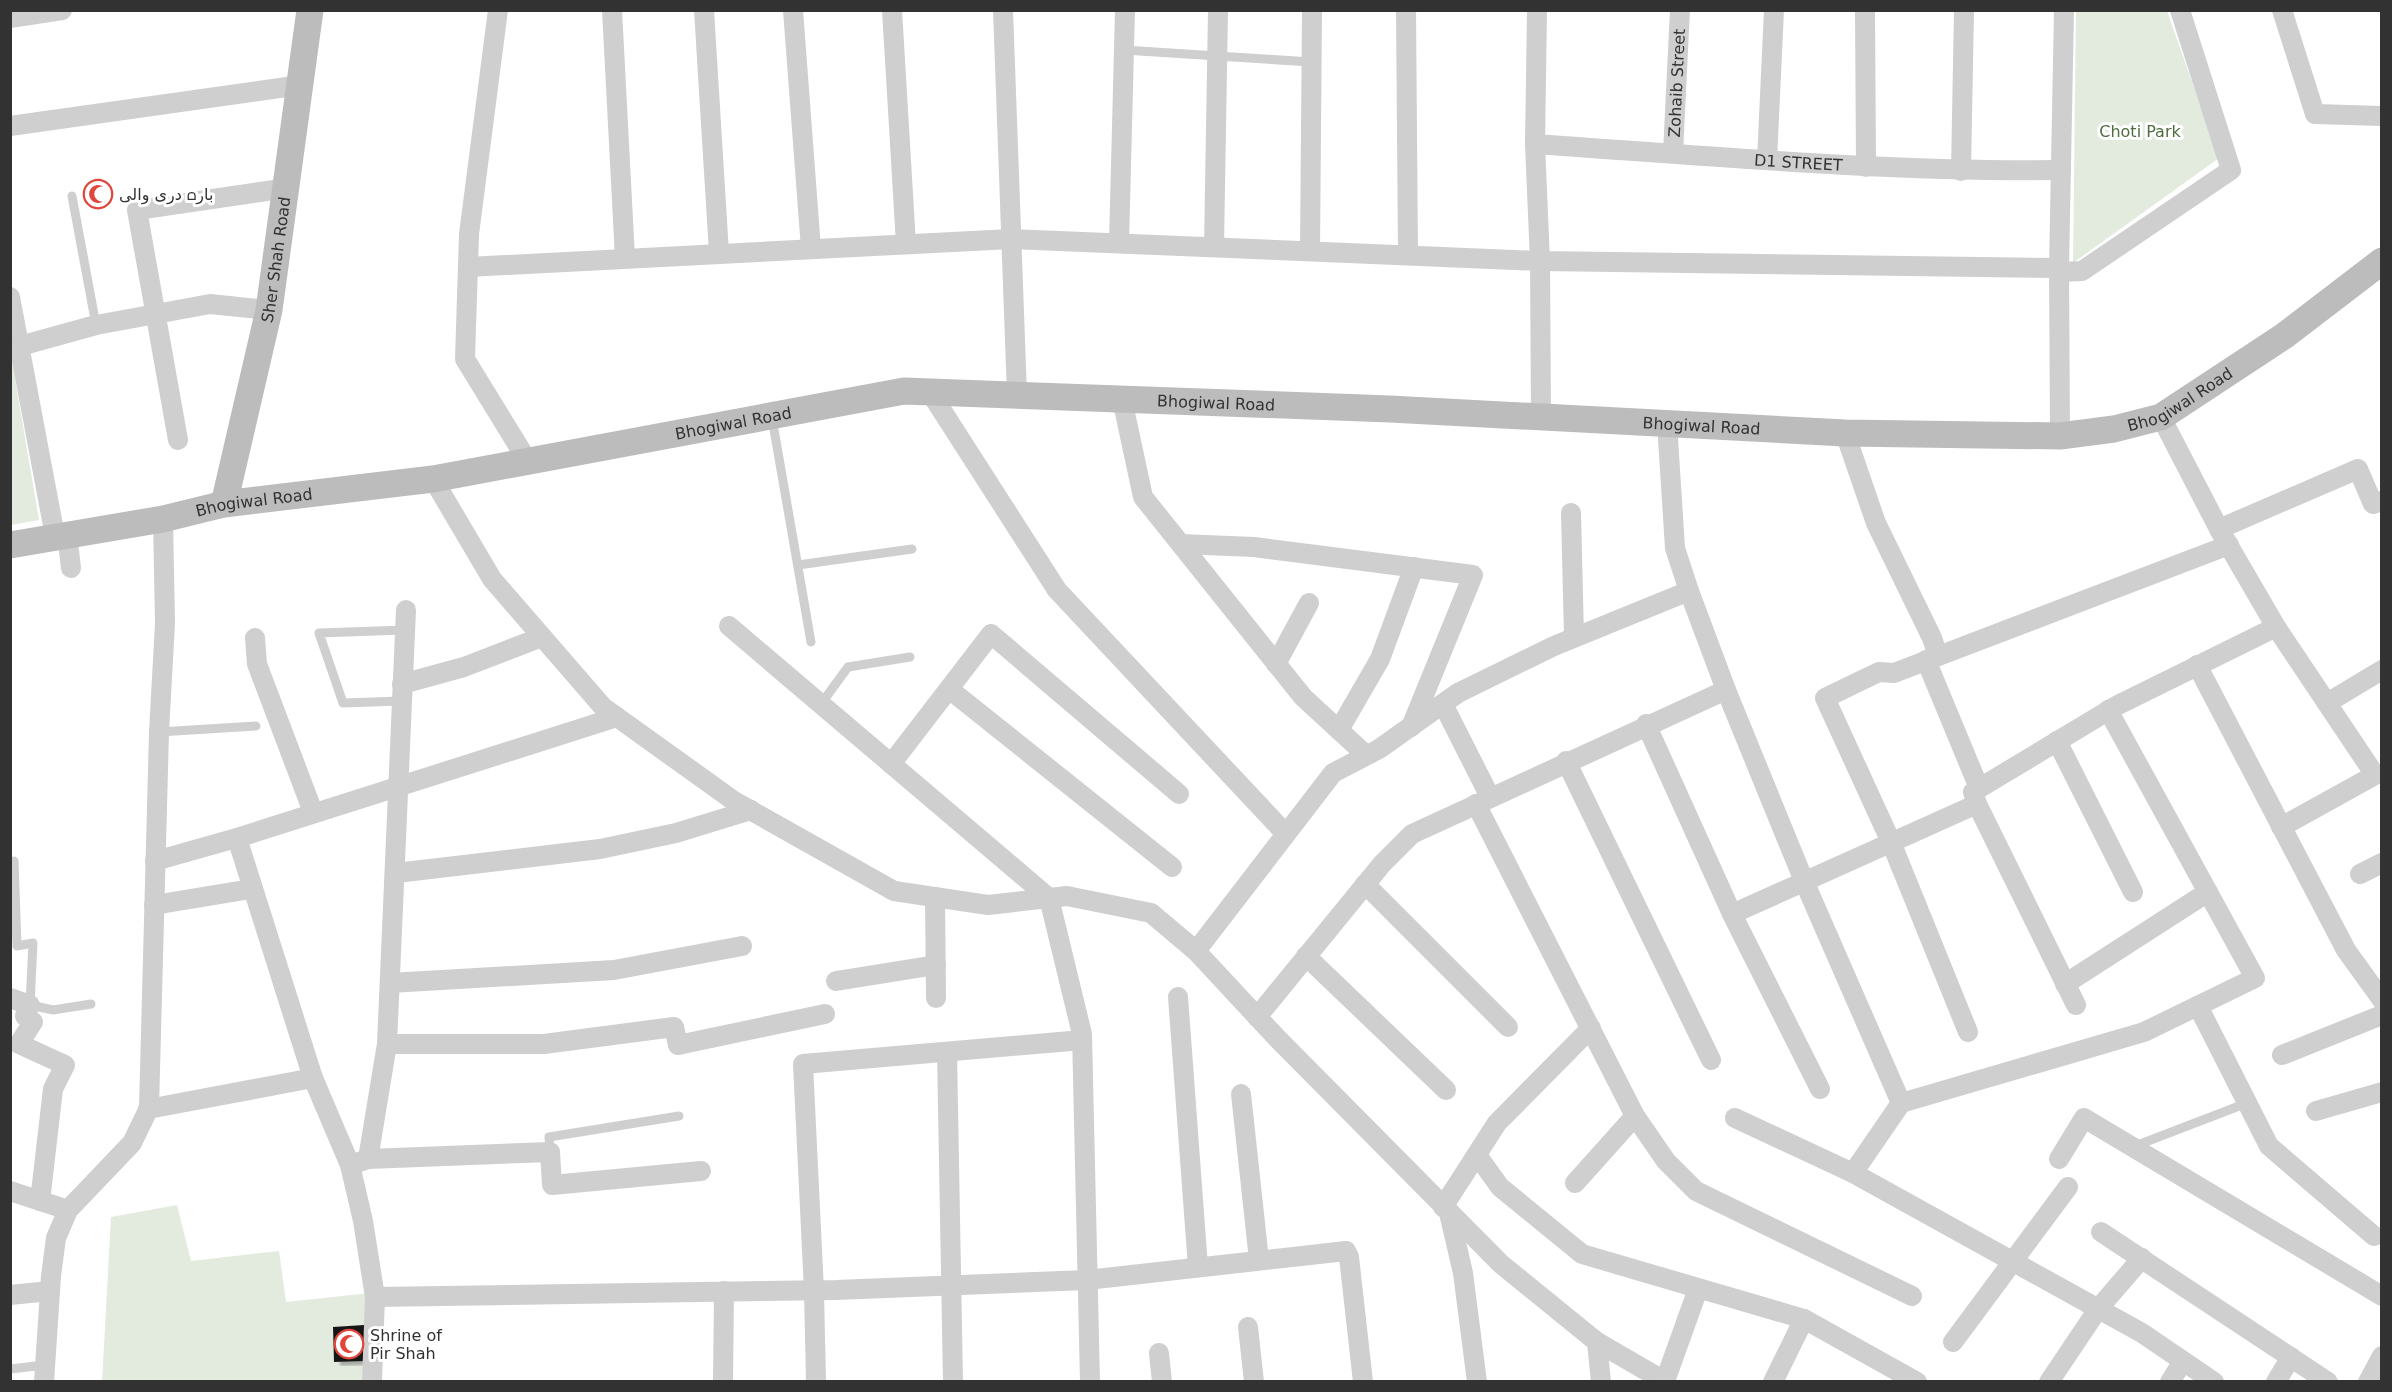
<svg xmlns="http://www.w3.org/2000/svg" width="2392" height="1392" font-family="'DejaVu Sans',Cairo,sans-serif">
<defs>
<filter id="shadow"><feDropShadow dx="6" dy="4" stdDeviation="1.5" flood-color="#0004"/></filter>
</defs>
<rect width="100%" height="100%" fill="#fff"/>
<path fill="#e3ebde" d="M2076 11H2167L2219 158 2073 263Z
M10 349 39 520 11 525H10Z
M177 1205 191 1261 279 1251 286 1302 370 1293V1381L102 1382 111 1217Z"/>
<path fill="#191919" filter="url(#shadow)" d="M364 1325 365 1361 334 1362 333 1327Z"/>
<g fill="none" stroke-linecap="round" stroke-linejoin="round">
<path stroke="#cfcfcf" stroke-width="9" d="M1124 50 1311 62
M72 196 96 325
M772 418 811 642
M798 565 912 549
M401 701 343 703 319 633 405 630
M821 704 848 667 910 657
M159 732 256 726
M14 861 17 946 33 943 30 1005 53 1010 91 1004
M2135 1146 2247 1103
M550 1152 549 1137 679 1116
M10 1369 45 1365"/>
<g stroke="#cfcfcf" stroke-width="20">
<path d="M498 10 469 234 465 359 527 460"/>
<path d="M612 10 625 258"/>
<path d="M704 10 719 253"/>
<path d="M793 10 811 249"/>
<path d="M892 10 906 244"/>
<path d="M1003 10 1017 395"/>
<path d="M1406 10 1408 255"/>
<path d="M1537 10 1535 144 1540 261 2059 268 2060 436"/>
<path d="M1865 10 1866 167"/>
<path d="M2282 10 2315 114 2382 116"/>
<path d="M10 18 62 10"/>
<path d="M10 126 301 85"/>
<path id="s1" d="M1535 144C1710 156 1885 172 2061 170"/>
<path id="s2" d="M1673 153 1680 10"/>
<path d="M1767 160 1774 10"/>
<path d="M1961 171 1964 10"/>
<path d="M1119 243 1125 10"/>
<path d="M1214 247 1218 10"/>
<path d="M1310 251 1312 10"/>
<path d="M468 267 1011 239 1540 261 1541 417"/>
<path d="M2059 268 2064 10"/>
<path d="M2060 272 2082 271 2231 170 2180 10"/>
<path d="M10 297 55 536"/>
<path d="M20 346 96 325 210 304 269 310"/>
<path d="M930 392 1057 590 1285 833"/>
<path d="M1122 399 1143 497 1303 697 1366 755"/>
<path d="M2161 417 2219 529 2276 627 2375 775 2281 827"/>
<path d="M1667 423 1675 548 1689 591 1726 690 1804 881 1901 1103 1853 1173 1735 1118"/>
<path d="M1845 433 1876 523 1932 638 1938 656"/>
<path d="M178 440 137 210 287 188"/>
<path d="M433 479 492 579 603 707 734 801 894 891 988 905 1067 896 1151 913 1196 951 1276 1037 1501 1264 1597 1342 1666 1382"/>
<path d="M1571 513 1574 637"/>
<path d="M2219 529 2358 469 2373 504 2382 501"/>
<path d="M67 534 71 568"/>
<path d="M1181 544 1254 547 1473 575 1411 727"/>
<path d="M729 626 1049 898 1082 1034 1090 1382"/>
<path d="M255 638 257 664 313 812"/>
<path d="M1926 660 1979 788"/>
<path d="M1276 664 1309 603"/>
<path d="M2197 665 2346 950 2382 1000"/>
<path d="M402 684 464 667 542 637"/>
<path d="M949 689 1172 867"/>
<path d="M2327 703 2382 670"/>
<path d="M1443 704 1490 797"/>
<path d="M1646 724 1732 914 1820 1089"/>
<path d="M1339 730 1380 659 1414 567"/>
<path d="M2057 741 2133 892"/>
<path d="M1566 761 1711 1060"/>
<path d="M891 764 991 634 1179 794"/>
<path d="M1476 804 1635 1116 1666 1161 1696 1191 1912 1296"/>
<path d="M1977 804 2076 1005"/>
<path d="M155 861 240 837"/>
<path d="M396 873 600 849 676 833 751 810"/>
<path d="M2360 874 2382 863"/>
<path d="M1365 884 1508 1027"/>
<path d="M935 897 936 998"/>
<path d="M154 905 251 889"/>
<path d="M1732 914 1977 804 1973 792 2116 706 2276 627"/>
<path d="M1196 951 1333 773 1379 749 1458 693 1554 646 1689 591"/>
<path d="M1306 956 1446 1090"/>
<path d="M836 981 936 965"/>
<path d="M390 983 614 970 742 946"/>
<path d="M2065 984 2208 892"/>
<path d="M1178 997 1198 1267"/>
<path d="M10 998 30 1005 25 1016 33 1022 19 1044 65 1065 53 1089 40 1201"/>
<path d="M2198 1006 2269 1146 2374 1236"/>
<path d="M1257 1017 1382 864 1412 834 1726 690"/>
<path d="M1968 1032 1891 842 1825 698 1879 672 1894 673 2229 545"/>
<path d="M387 1044H544L674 1027 678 1045 825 1014"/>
<path d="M947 1052 953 1382"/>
<path d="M2282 1055 2382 1015"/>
<path d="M1241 1094 1259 1260"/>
<path d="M1901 1103 2144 1032 2255 978 2108 710"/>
<path d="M148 1109 313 1078"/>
<path d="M2316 1111 2382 1092"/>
<path d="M1477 1155 1500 1187 1582 1254 1804 1319 1917 1382"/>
<path d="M368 1159 550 1152 552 1185 701 1171"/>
<path d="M2059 1159 2084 1118 2382 1296"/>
<path d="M350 1165 368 1159 387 1044 406 610"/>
<path d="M1853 1173 2142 1333 2214 1382"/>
<path d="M1575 1183 1635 1116"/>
<path d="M10 1191 68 1210"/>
<path d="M1443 1207 1497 1123 1591 1028"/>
<path d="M1449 1213 1463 1273 1477 1382"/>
<path d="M2101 1232 2328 1382"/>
<path d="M10 1295 50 1291"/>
<path d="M375 1297 836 1290 1087 1280 1346 1251 1349 1257 1363 1382"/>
<path d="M1248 1327 1254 1382"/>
<path d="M1597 1342 1601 1382"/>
<path d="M1953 1342 2068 1187"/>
<path d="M1159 1353 1162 1382"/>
<path d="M1665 1381 1698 1289"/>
<path d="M44 1382 51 1276 56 1238 68 1210 132 1143 149 1108 159 732 165 623 163 519"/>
<path d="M372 1382 375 1297 363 1221 350 1165 313 1078 237 838 617 717"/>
<path d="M723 1382 724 1291"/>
<path d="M816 1382 814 1291 803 1064 1082 1040"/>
<path d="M1773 1382 1804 1319"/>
<path d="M2049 1382 2098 1309 2142 1258"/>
<path d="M2170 1382 2183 1361"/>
<path d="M2276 1382 2291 1357"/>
<path d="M2368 1382 2382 1356"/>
</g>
<g stroke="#bcbcbc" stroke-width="27">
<path id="s3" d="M224 504 269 310 310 10"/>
<path id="s4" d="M10 545 163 519 224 504 433 479 904 391 1390 409 1845 433 2060 436 2114 429 2161 417 2284 336 2382 261"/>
</g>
</g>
<defs>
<g id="mosque-ring" transform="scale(1.5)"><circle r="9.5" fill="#fff" stroke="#e1463c" stroke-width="1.5"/><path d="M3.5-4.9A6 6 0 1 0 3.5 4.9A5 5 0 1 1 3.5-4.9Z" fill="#e1463c"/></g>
</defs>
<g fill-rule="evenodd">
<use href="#mosque-ring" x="98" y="194"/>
<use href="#mosque-ring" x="349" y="1344"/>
</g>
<g text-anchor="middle" stroke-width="6" stroke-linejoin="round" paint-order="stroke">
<g font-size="16" fill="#323232" stroke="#fff">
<text dy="6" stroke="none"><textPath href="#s2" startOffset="70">Zohaib Street</textPath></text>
<text dy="6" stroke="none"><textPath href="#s1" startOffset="264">D1 STREET</textPath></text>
<text dy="6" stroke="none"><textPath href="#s3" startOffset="250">Sher Shah Road</textPath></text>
<text dy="6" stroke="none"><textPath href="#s4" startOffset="2192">Bhogiwal Road</textPath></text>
<text dy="6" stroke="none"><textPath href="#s4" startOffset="1220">Bhogiwal Road</textPath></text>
<text dy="6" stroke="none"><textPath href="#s4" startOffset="734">Bhogiwal Road</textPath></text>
<text dy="6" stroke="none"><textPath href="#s4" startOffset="1706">Bhogiwal Road</textPath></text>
<text dy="6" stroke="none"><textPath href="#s4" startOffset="248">Bhogiwal Road</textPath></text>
</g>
<g font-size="16" fill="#4f6e40" stroke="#fff">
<text x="2140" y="137">Choti Park</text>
</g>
<g font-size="16" fill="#323232" stroke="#fff" text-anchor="start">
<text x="119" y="200">بارہ دری والی</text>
<text x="370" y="1341">Shrine of<tspan x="370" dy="18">Pir Shah</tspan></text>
</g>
</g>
<rect width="2392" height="1392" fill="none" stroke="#323232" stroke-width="24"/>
</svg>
